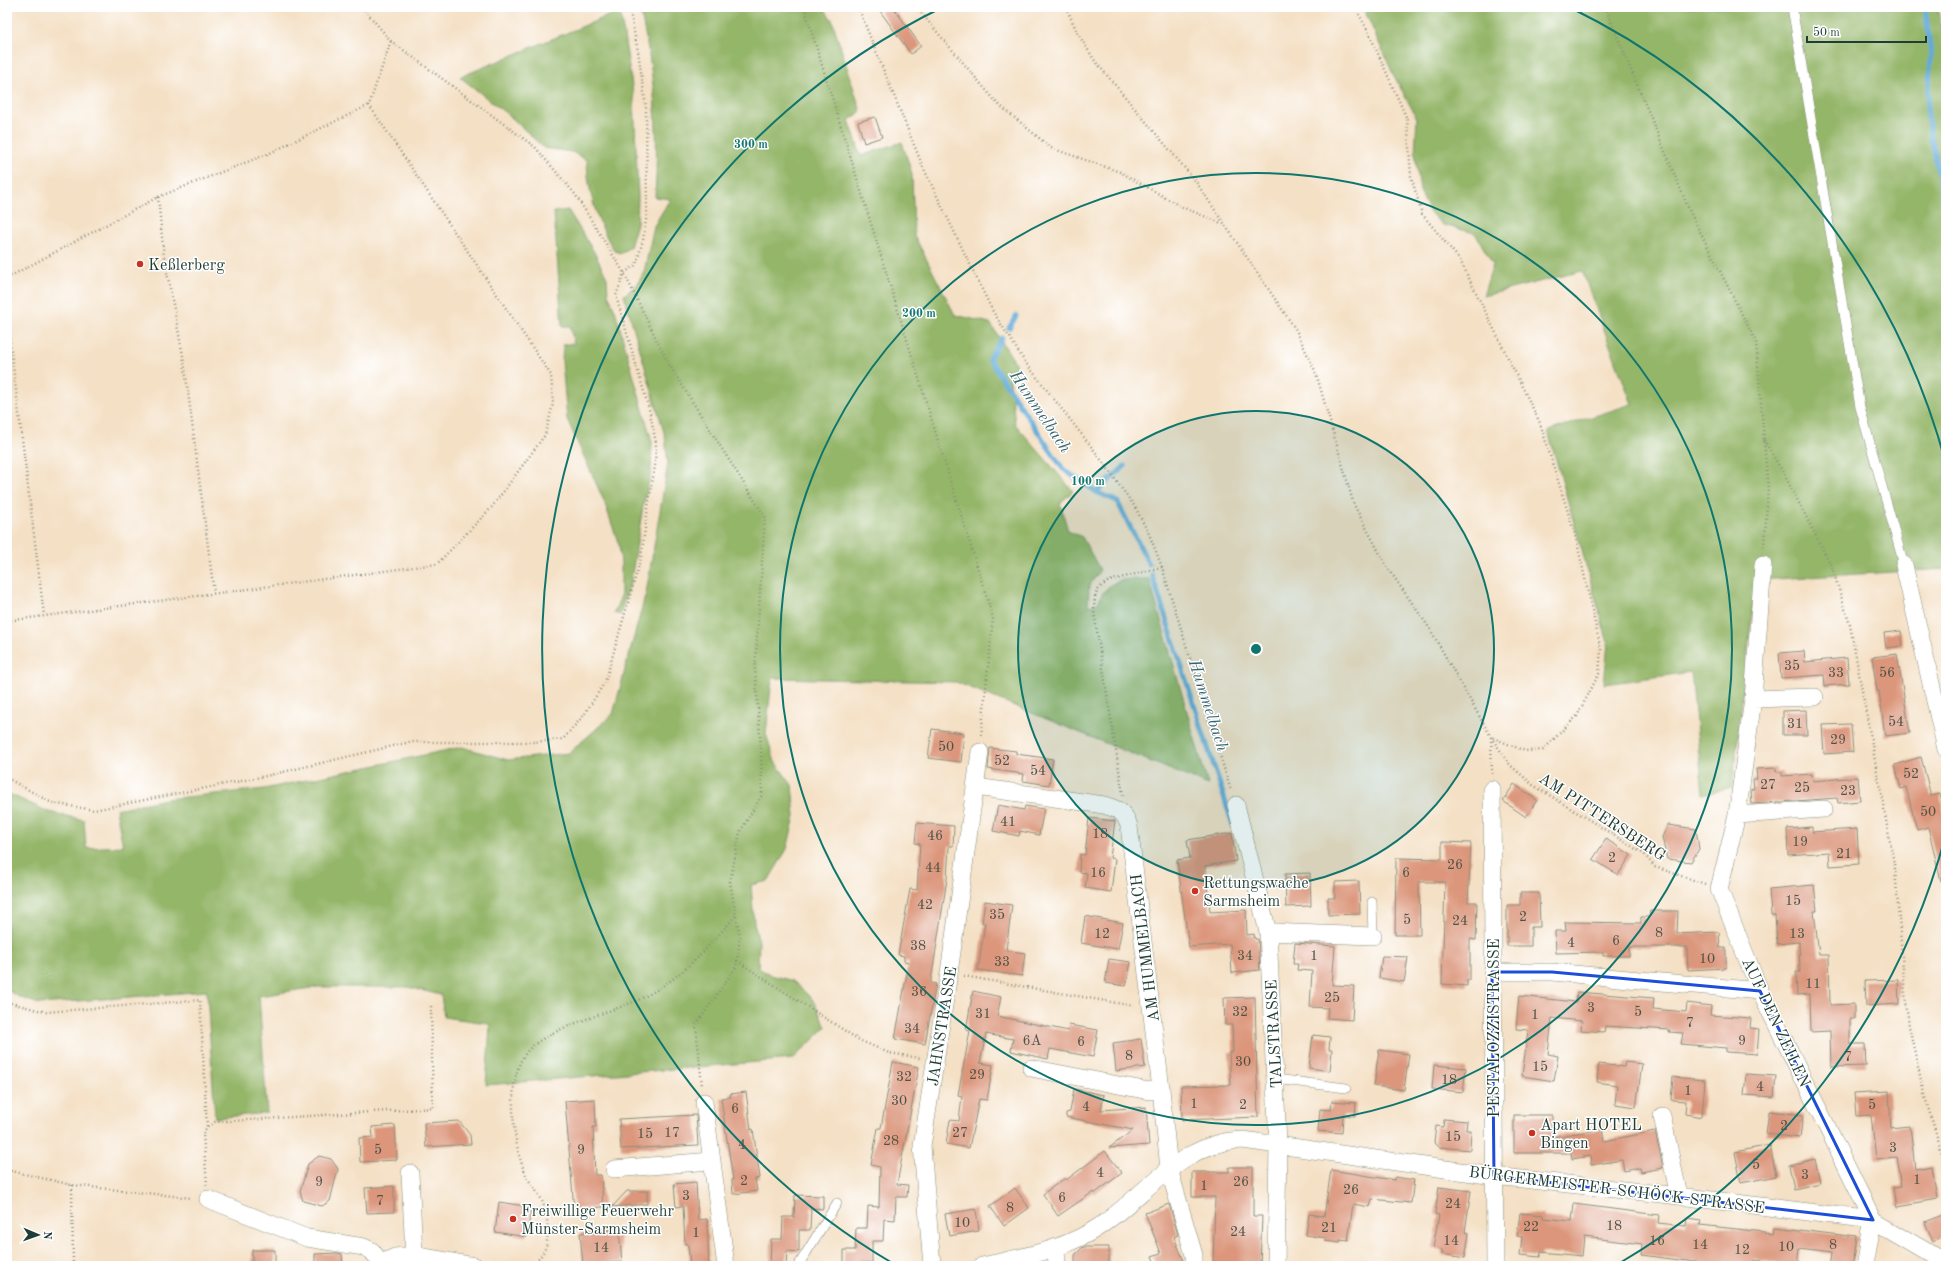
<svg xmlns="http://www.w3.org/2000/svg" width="1953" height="1273" font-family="'Old Standard TT',serif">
<rect width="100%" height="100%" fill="#fff"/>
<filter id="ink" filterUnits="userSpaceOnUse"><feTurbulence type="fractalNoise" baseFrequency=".025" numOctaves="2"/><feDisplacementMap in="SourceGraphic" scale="8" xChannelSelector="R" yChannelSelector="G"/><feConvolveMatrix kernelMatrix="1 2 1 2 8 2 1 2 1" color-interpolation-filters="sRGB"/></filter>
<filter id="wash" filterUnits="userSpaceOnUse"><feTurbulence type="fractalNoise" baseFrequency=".012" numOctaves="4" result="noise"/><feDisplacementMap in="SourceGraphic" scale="16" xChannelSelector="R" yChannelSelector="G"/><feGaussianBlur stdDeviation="0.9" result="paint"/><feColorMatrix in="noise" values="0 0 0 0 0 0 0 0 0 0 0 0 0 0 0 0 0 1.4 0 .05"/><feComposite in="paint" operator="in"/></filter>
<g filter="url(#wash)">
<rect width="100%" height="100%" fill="#f4e0c5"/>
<path fill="#94b669" stroke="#5a7a4e" d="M639 7H823L832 20 861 112 849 120 861 156 902 142 912 174 914 235 955 315 990 323 1019 369 1010 379 1015 424 1073 491 1060 503 1068 531 1082 537 1100 570 1089 586 1088 606 1098 603C1108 577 1125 579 1149 579L1208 785 956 682 772 678 766 734 775 762 792 785 795 816 787 849 768 881 751 885 754 923 759 942 758 968 771 975 793 981 813 1000 826 1027 793 1059 486 1085 490 1026 487 1023 444 1017 441 995 408 987H317L259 996 267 1113 215 1118 207 991 39 1004 19 997 7 990V793L49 812 84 820 86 848 123 846 116 809 166 799 264 789 462 747 508 760 569 753 613 714 646 593 668 464 665 436 624 295 637 285 644 272 654 226 670 199 655 197C659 133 655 69 639 7Z
M1363 7H1937L1946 49V569L1756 580 1732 788 1703 794 1691 672 1604 684 1608 643 1548 431 1632 404 1582 271 1483 296 1493 264 1475 233 1443 225 1430 213 1420 191 1415 153 1417 118 1393 74Z
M620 11 634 98 638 198 637 223 630 247 621 253 614 251C597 220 588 195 587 160L572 152 544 148 512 118 460 77Z
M568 210 594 252 607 278 608 294 615 310 652 442 651 473 643 506 631 580 620 615 614 613 621 596V563L619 545 604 501 567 419 562 361 563 344H574L570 326H562L554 212Z"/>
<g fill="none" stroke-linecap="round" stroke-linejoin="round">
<path stroke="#62abda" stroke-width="5" d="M1925 7 1931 54 1927 116 1942 192 1946 195
M1009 328 1016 316
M1002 338 989 359 1063 469 1096 492 1117 501 1149 564
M1115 475 1125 466
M1096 492 1112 478
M1152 575 1233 825"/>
</g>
<g id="blocks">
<path fill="#db967c" d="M877 7H893L921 46 911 54Z
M875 117 882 137 864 143 858 122Z
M1901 631 1903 646 1886 648 1884 633Z
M1804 651 1805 662 1847 658 1849 684 1825 686 1824 675 1781 678 1779 653Z
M1897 654 1910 733 1885 736 1879 691H1877L1872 657Z
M1806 710 1807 735H1783V711Z
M1851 724 1853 752 1824 754 1822 725Z
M932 729 964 733 961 762 928 758Z
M990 748 1016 751V754L1053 759 1049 785 1023 781 1024 774 988 769Z
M1921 757 1931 796 1940 794 1946 821V880L1941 881 1928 827 1917 830 1906 787 1901 789 1895 765Z
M1776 768V772H1782V776L1812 774 1813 781 1858 777 1860 801 1838 803 1837 798 1752 804 1751 789H1754L1753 779H1757L1756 769Z
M1514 784 1537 800 1526 817 1503 801Z
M998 805 1024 810 1025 806 1044 809 1039 835 1020 831 1019 836 993 831Z
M1089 818 1115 821 1110 858 1115 859 1111 892 1085 888 1087 873 1079 872 1080 854 1085 855Z
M917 823 954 826 953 846H949L947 879 931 981V983L936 984 925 1044 895 1039 909 962 904 961V956L898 955 910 889 917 890 920 844 915 843Z
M1668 825 1696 829 1699 849 1691 862 1667 859 1662 837Z
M1812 827V832L1857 829 1859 864 1830 866 1829 852 1788 855 1787 829Z
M1232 833 1236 861 1205 866 1210 912 1246 910 1247 935 1254 934 1255 939H1258L1260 970 1232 973 1230 944 1189 947 1177 860 1190 858 1187 840Z
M1606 839 1631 855 1618 875 1593 859Z
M1442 842 1471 843 1468 902H1477L1476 940 1470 939V980H1467V986L1442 984 1445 882H1419L1420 935H1395L1396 858 1442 859Z
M1310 873 1311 906 1286 907 1285 874Z
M1359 881 1360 914 1328 915V898H1335V882Z
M1814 885 1817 911H1814L1819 955H1829L1830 1005 1854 1004V1019H1850V1044H1865L1866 1066 1831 1067 1830 1031 1811 1032 1810 994 1797 995 1796 972H1800L1799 942 1777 944 1775 915H1771L1769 889Z
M1520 893H1539L1540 927H1531V946H1507V905H1520Z
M985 901 1012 905 1006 950 1025 953 1022 976 978 970 985 923H982Z
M1650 911H1678L1677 934 1719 932 1720 948H1726V968L1688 970 1687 947H1629V956H1603V952L1556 953 1555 931H1566L1565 922 1641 923V917H1649Z
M1085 916 1123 923 1118 949 1081 943Z
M1295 943 1335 946 1332 985 1354 986 1352 1020 1327 1018 1328 1008 1310 1007 1312 971 1297 970 1298 964H1293Z
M1382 956 1408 957 1404 982 1379 978Z
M1109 959 1131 962 1126 986 1105 983Z
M1898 980 1899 1004 1866 1006 1865 981Z
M973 991 1001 997 997 1016 1068 1031 1069 1025 1098 1030 1093 1057 1050 1049 1048 1059 1011 1051 1013 1039 986 1034 980 1063 993 1065 987 1100 979 1099 969 1148 946 1144 950 1120 959 1121 962 1096 958 1095 970 1031 966 1030Z
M1577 992 1654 998 1653 1009 1686 1012 1687 1003 1711 1006 1710 1015 1751 1018 1750 1028 1759 1029 1757 1054 1726 1052V1048L1681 1044 1683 1033 1669 1032 1670 1030 1605 1026 1604 1032 1581 1030 1582 1021 1552 1018 1548 1054 1558 1056 1554 1081 1522 1076 1528 1030 1516 1029 1519 996 1576 1002Z
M1255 997 1258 1117 1182 1120 1181 1086 1231 1085 1229 1052H1233L1232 1025H1225L1224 998Z
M1313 1035 1330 1037 1329 1050H1332L1330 1071 1309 1068Z
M1141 1039 1145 1067 1116 1071 1113 1043Z
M1379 1050 1409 1054 1404 1090 1374 1086Z
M893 1062 919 1067 897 1184 908 1185 907 1197H896L895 1220 884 1219 883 1241H872V1263H860V1266H844V1250H855L856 1228H867L868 1206 879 1207 880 1167 871 1165 878 1128H881Z
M1625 1062 1642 1064 1636 1107 1615 1104 1617 1085 1597 1082 1599 1064 1624 1067Z
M1434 1065 1466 1068 1463 1092 1432 1089Z
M1746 1074 1776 1076 1774 1097 1744 1095Z
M1673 1077 1705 1080 1702 1117 1685 1114 1686 1101 1671 1100Z
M1074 1089 1104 1095 1101 1110 1146 1107 1149 1145 1109 1148 1133 1130 1066 1117V1113L1070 1112Z
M1889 1091 1891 1128 1910 1126 1915 1169 1932 1166 1937 1199 1897 1206 1894 1187 1902 1186 1897 1157 1876 1159 1871 1115 1856 1116 1854 1093Z
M746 1092 751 1130 753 1129 760 1178 755 1179 757 1191 733 1194 732 1180H733L721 1098 731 1097 730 1094Z
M595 1099 596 1127H593L595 1175H601L603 1207 574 1209 565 1101Z
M1332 1101 1356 1103 1355 1116 1343 1115 1342 1133 1318 1131 1320 1109 1331 1110Z
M1769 1111 1803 1115 1800 1138 1766 1134Z
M696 1115 698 1145 621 1149 619 1119Z
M1514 1115H1552V1137L1603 1129 1605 1141 1655 1131 1663 1168 1641 1172 1640 1168 1624 1171 1622 1160 1591 1165 1590 1156 1572 1159 1571 1153H1514Z
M1444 1119 1467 1121 1466 1130H1471L1470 1150 1439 1147 1434 1142 1436 1126 1443 1127Z
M459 1121 470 1135 471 1144 426 1147 424 1123Z
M395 1125 397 1160 360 1162 359 1138 373 1137 372 1127Z
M1770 1145 1776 1176 1741 1183 1735 1152Z
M1105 1151 1122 1173 1094 1194 1093 1192 1058 1216 1043 1194 1065 1178 1066 1180Z
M319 1156 331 1159 338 1169 330 1201 322 1206 303 1201 300 1192 308 1164Z
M1815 1159 1820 1183 1794 1189 1789 1165Z
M1229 1167H1253V1216H1262L1260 1266H1213L1215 1197H1192V1172H1229Z
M1331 1170 1394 1180 1395 1177 1414 1180 1411 1203 1372 1199 1370 1207 1353 1204 1348 1241 1340 1240V1243L1325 1241 1326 1238 1306 1235 1309 1214 1324 1216Z
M696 1182 698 1220 707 1219 709 1266H690L688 1244H685L683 1206 676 1207 674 1184Z
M394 1186V1212L367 1213 365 1188Z
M1439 1187 1471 1191 1465 1232 1469 1233 1465 1258 1442 1254V1250L1433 1248 1439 1215 1435 1214Z
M1015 1188 1029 1208 1004 1226 990 1206Z
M627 1191H647V1204L612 1207Z
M795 1195 823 1196V1209L811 1208 810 1230H799V1252L787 1251 786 1266H770L771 1239H782L783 1217H794Z
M499 1202 531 1207 527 1237 495 1232Z
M1169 1204 1178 1235 1174 1237 1184 1261V1266H1156L1152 1256 1161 1253 1145 1213Z
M1574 1204 1659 1215 1658 1223 1686 1226 1687 1218 1701 1220 1700 1225 1773 1233 1774 1227 1857 1237 1853 1266H1829L1831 1253 1799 1249 1797 1265 1754 1260V1266H1726L1641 1255 1642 1244 1584 1237 1582 1256 1541 1252 1540 1257 1520 1255 1522 1237 1517 1236 1520 1213 1544 1215V1218L1572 1221Z
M976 1209 979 1231 949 1236 945 1214Z
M1946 1214V1235L1933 1241 1925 1222Z
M619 1229 622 1262 583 1265 580 1233Z
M1083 1247H1109V1266H1075V1255Z
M252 1250H275V1266H252Z
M337 1253 342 1254 343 1266H315V1254Z"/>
</g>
</g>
<g filter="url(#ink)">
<use href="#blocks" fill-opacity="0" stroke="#8a8e7c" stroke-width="1"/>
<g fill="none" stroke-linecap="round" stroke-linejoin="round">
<g stroke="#8a8e7c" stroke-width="10">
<path id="service" d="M1792 7 1860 407 1904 565
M1372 902 1373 936
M1276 1079 1346 1088
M798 1266 837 1203"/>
</g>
<g stroke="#8a8e7c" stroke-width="18">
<path id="minor" d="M1763 565 1753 699 1737 815 1719 889 1760 991 1873 1220 1865 1266
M1904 565 1946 749
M1753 699 1815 697
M976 787 1104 805C1118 809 1125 812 1129 826L1161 1089 1169 1169 1194 1255V1266
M1492 789 1495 1266
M1236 805 1268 932 1278 1145 1276 1266
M1737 815 1824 809
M1268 932 1373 936
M1492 972H1552L1760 991
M1031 1068 1149 1091 1161 1089
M704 1102 726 1266
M1662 1116 1679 1196
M614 1169 711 1161
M410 1173 414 1255
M208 1199 307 1238 364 1247 372 1251 381 1263 395 1257 414 1255 475 1266
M1056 1248 1057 1266
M932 1266 922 1146 949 973 980 752
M982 1266C1022 1257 1065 1250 1100 1226 1146 1195 1182 1141 1243 1140L1494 1176 1679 1196 1873 1220 1946 1263"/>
</g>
<path stroke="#8a8e7c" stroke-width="2.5" stroke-dasharray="1 3" stroke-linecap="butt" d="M362 7 391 41 535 147 575 194 624 273 668 363 765 517 755 668 761 749 762 795 740 832 730 882 740 937 736 967 696 1025 702 1086
M804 7 993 618 981 737
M858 7 923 167 992 310 1025 362 1097 454 1135 507 1149 534 1162 567 1231 791
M916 7 997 103 1051 148 1120 172 1182 207 1221 223
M1066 7 1078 34 1095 61 1194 179 1296 330 1316 373 1354 505 1387 567 1430 629 1491 737 1510 765 1533 785 1644 854 1655 867 1705 884
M1355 7 1368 31 1407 119 1411 176 1422 214 1460 260 1540 423 1576 538 1601 650 1599 674 1577 716 1543 750 1525 751 1491 737
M1605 7 1690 212 1756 342 1768 489 1764 549
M158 197 164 257 184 361 214 593
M7 278 158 197 270 153 369 105 391 41
M7 318 44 615
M1764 440 1785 476 1832 567 1850 625 1895 869 1905 993 1909 1026 1924 1094 1946 1166
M7 621 437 564 492 507 545 435 553 404 551 375 369 105
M1491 737 1492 774
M7 778 52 803 94 810 266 776 410 742H534L563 739 584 715 605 682 641 558 648 507 655 466 656 443 649 409 616 296 624 273 636 265 643 240 647 213 646 107 638 51 629 7
M1123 795 1094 612C1095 595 1094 590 1109 581L1162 567
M737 961 859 1040 889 1053 920 1058
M964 976 1134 1006
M7 1002 46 1012 200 1000 207 1127
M7 1170 72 1185 192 1198
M72 1185 73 1266
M207 1185 203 1134 207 1127 215 1122 433 1108 431 1005
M534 1266C537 1261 541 1256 544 1251 550 1239 548 1216 543 1203 539 1193 531 1185 526 1175 513 1147 506 1084 523 1057 541 1027 615 1013 646 996 682 977 710 946 736 915"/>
<use href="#service" stroke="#fff" stroke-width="9"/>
<use href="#minor" stroke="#fff" stroke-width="17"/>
</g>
</g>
<path fill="none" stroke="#1d4ed8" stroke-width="3" stroke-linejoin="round" d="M1492 972H1552L1760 991 1873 1220 1494 1176Z"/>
<circle cx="1256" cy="649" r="238" fill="#0f766e" fill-opacity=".12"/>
<g fill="none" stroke="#0f766e" stroke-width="2">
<circle cx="1256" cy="649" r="238"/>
<circle cx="1256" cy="649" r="476"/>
<path d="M1946 834A714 714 0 0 1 1618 1264M894 1264A714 714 0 0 1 943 7M1569 7A714 714 0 0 1 1946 464"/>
</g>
<g fill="#c8321e" stroke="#fff" stroke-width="1.5">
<circle cx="140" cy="264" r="4"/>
<circle cx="1195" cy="891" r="4"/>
<circle cx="1532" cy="1133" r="4"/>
<circle cx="513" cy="1219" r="4"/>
</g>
<g text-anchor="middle" stroke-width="3" stroke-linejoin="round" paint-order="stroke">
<g font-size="14" fill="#4e5346">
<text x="1792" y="670">35</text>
<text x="1836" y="677">33</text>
<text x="1887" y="677">56</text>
<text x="1896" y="726">54</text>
<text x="1795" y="728">31</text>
<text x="1838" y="744">29</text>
<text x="946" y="751">50</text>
<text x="1002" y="765">52</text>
<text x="1038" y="775">54</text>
<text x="1911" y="778">52</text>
<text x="1768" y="789">27</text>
<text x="1802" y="792">25</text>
<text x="1848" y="795">23</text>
<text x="1928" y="816">50</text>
<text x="1008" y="826">41</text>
<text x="1100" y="838">18</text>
<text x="935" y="840">46</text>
<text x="1800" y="846">19</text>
<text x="1844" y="858">21</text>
<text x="1612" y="862">2</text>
<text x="1455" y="869">26</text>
<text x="933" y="872">44</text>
<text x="1098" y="877">16</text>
<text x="1406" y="877">6</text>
<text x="1793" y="905">15</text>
<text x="925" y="909">42</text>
<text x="997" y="919">35</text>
<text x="1523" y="921">2</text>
<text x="1407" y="924">5</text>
<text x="1460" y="925">24</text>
<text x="1659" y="937">8</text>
<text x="1102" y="938">12</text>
<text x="1797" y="938">13</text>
<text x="1616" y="945">6</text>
<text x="1571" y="947">4</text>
<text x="918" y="950">38</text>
<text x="1245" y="960">34</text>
<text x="1314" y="960">1</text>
<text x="1707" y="963">10</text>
<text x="1002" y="966">33</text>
<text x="1813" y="988">11</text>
<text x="919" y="996">36</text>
<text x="1332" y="1002">25</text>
<text x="1591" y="1012">3</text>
<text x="1240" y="1016">32</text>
<text x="1638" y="1016">5</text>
<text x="983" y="1018">31</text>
<text x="1535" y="1019">1</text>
<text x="1690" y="1027">7</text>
<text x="912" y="1033">34</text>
<text x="1032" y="1045">6A</text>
<text x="1742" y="1045">9</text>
<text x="1081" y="1046">6</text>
<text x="1129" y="1060">8</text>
<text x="1848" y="1061">7</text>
<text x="1243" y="1066">30</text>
<text x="1540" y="1071">15</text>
<text x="977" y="1079">29</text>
<text x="904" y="1081">32</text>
<text x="1449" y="1084">18</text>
<text x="1760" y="1091">4</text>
<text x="1688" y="1095">1</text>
<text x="899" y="1105">30</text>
<text x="1194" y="1108">1</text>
<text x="1243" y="1109">2</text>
<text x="1872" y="1109">5</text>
<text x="1086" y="1111">4</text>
<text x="735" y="1113">6</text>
<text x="1784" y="1130">2</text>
<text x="672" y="1137">17</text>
<text x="960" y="1137">27</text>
<text x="645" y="1138">15</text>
<text x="1453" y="1141">15</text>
<text x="891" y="1145">28</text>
<text x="742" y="1149">4</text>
<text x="1893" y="1152">3</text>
<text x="378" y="1154">5</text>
<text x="581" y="1154">9</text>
<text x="1756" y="1169">5</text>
<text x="1100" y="1177">4</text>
<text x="1805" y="1179">3</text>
<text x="1917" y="1184">1</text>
<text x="744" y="1185">2</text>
<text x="319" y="1186">9</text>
<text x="1241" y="1186">26</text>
<text x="1204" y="1190">1</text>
<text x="1351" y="1194">26</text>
<text x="686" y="1200">3</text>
<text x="1062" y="1202">6</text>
<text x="380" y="1205">7</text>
<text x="1453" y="1208">24</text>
<text x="1010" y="1212">8</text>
<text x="962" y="1227">10</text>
<text x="1614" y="1230">18</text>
<text x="1531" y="1231">22</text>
<text x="1329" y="1232">21</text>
<text x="1238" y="1236">24</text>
<text x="696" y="1237">1</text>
<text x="1451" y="1245">14</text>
<text x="1657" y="1245">16</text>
<text x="1700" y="1249">14</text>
<text x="1833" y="1249">8</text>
<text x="1786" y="1251">10</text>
<text x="601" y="1252">14</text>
<text x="1742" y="1254">12</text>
</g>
<g font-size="16" fill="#1f3d34" stroke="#fff" text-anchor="start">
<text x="148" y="270">Keßlerberg</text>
<text x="1203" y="888">Rettungswache<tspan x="1203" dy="18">Sarmsheim</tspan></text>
<text x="1540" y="1130">Apart HOTEL<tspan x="1540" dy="18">Bingen</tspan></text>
<text x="521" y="1216">Freiwillige Feuerwehr<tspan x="521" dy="18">Münster-Sarmsheim</tspan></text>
</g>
<g font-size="16" fill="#1f3d34" stroke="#fff">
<text transform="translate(1603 816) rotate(33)" y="6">AM PITTERSBERG</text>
<text transform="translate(1144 948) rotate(-97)" y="6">AM HUMMELBACH</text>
<text transform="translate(1777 1022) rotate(65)" y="6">AUF DEN ZEILEN</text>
<text transform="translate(941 1026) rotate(-81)" y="6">JAHNSTRASSE</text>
<text transform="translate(1493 1028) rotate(-90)" y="6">PESTALOZZISTRASSE</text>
<text transform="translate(1273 1034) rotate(-93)" y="6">TALSTRASSE</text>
<text transform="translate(1617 1189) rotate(7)" y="6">BÜRGERMEISTER-SCHÖCK-STRASSE</text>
</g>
<g font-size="17" font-style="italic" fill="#36646e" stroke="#fff">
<text transform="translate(1041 411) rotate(56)" y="6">Hummelbach</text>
<text transform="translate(1209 705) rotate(72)" y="6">Hummelbach</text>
</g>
</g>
<circle cx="1256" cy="649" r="6" fill="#0f766e" stroke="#fff" stroke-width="2"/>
<g font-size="12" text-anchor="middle" font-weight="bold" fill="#0f766e" stroke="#fff" stroke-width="3" stroke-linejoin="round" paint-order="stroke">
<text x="751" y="148">300 m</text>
<text x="919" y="317">200 m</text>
<text x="1088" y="485">100 m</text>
</g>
<rect width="1953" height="1273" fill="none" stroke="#fff" stroke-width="24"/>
<g transform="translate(38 1235) rotate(92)" stroke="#ffffff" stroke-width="3" paint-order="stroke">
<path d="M0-3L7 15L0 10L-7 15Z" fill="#1f3d34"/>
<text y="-6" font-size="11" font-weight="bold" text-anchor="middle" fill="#1f3d34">N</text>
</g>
<path d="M1807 36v6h119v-6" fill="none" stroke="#1f3d34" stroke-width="2"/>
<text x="1813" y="36" font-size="12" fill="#1f3d34" stroke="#ffffff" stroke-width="3" paint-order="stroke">50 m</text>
</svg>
